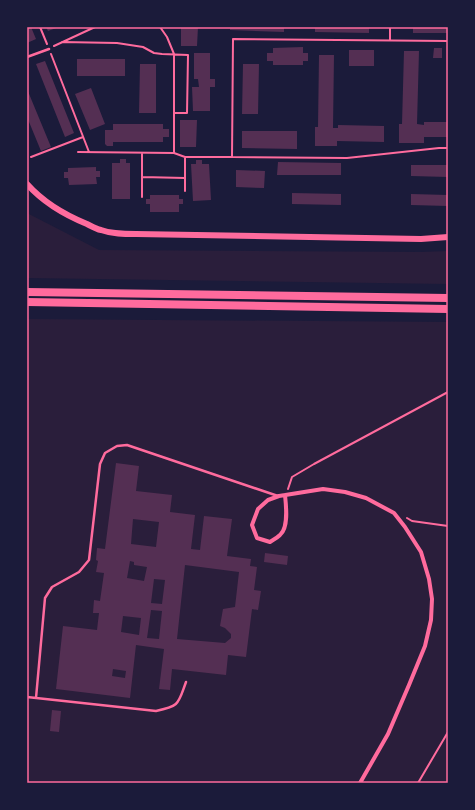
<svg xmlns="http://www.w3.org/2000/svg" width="475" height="810" font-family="'Exo 2',sans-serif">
<rect width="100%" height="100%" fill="#1b1b3a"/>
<path fill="#2a1e3b" d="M27 213 99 250 421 252 448 251V284L27 278Z
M27 319 448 322V783H27Z"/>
<path fill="#542f53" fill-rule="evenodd" d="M27 27H31L36 39 27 43Z
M46 27H59L48 31Z
M181 27H198L197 46H181Z
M230 27H284V32L230 30Z
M315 27H369V33L315 32Z
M413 27H448V33H413Z
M303 47V53H308V61H303V65H273V61H267V53H273V48Z
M434 48H442V58H433Z
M349 50H374V66H349Z
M404 51H419L417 124 424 125V122H448V137H424V143H399V124H402Z
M194 53H210V79H215V87H210V111H193L192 87H199L198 79H194Z
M319 55H334L333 128H338V125L384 126V142L337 141V146H315V127H318Z
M77 59H125V76H77Z
M45 61 74 133 65 137 36 64Z
M140 64H156V113H139Z
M243 64H259L258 114H242Z
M91 88 105 124 90 130 75 94Z
M27 89 51 147 41 151 27 117Z
M180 120H197L196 147H180Z
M113 124H163V129H169V137H163V142H113V146H107L105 144V130H113Z
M242 131H297V149L242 148Z
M120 159H126V163H130V199H112V163H120Z
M196 160H202V164H209L211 200 193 201 191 164H196Z
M278 162 341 163V175H277Z
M411 165H448V177L411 176Z
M96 167V171H100V177H96L97 184 69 185 68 178H64V172H68V168Z
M236 170 265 171 264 188 236 187Z
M292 193 341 194V205L292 204Z
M411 194 448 195V206L411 205Z
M150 195H179V199H183V204H179V212H150V204H146V199H150Z
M116 463 139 466 136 491 172 495 170 512 195 515 191 549 200 550 204 516 232 519 227 556 251 559 250 566 257 567 254 590 261 591 258 610 252 609 246 657 228 655 226 675 172 669 170 690 159 689 164 649 136 645 130 698 56 689 63 626 97 630 99 613H93L94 600 100 601 104 573 96 572 98 561 96 560 97 548 105 549ZM133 519 159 522 156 547 131 544ZM130 561 134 562V565L147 567 144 581 127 578ZM185 565 239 572 235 607 223 609 220 626 225 628 231 634V638L225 643 177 639ZM154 579 165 580 162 604 151 603ZM151 610 162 611 159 639 147 638ZM123 616 141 618 139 635 121 632ZM113 669 126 671 125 678 112 676Z
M265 553 288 556 287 565 264 562Z
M52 710 61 711 59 732 50 731Z"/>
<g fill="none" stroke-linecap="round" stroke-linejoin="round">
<path stroke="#ff6b9d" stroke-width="2" d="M40 27 47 44
M160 27 167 37 174 54V153
M390 27V40
M448 41 233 39 232 157 347 158 439 148H448
M62 42 117 43 143 47 154 53 162 54 188 55 187 113H174
M54 46 95 27
M51 54 89 152
M78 152 174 153 185 157
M31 157 83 137
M142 177 185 178
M185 191V157H232
M142 197V153
M288 489 292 477 314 464 448 392
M407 518 412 521 448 526
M418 783 448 732"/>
<path stroke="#ff6b9d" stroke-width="2.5" d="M27 57 49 49
M27 697 156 711C180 706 178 704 186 682
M36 698 45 598 52 587 79 572 89 560 100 464 105 453 117 446 127 445 278 496"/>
<path stroke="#ff6b9d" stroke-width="4" d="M285 495C286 505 289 528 280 535 277 538 273 540 270 542L257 538 252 525 258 509 268 500 279 496 323 489 345 492 366 498 394 513 405 527 421 552 429 579 432 599 431 620 425 646 409 685 388 734 360 783"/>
<path stroke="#ff6b9d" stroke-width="6" d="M27 184C43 202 65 215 87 224 91 226 96 229 101 230 112 234 124 234 136 234L421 239 448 237"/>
<path stroke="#ff6b9d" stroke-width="8" d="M27 292 448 298
M27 302 448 309"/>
</g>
<rect width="475" height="810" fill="none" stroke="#1b1b3a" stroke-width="56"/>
<rect x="28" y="28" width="419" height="754" fill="none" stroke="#ff6b9d" stroke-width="1.5"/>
</svg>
